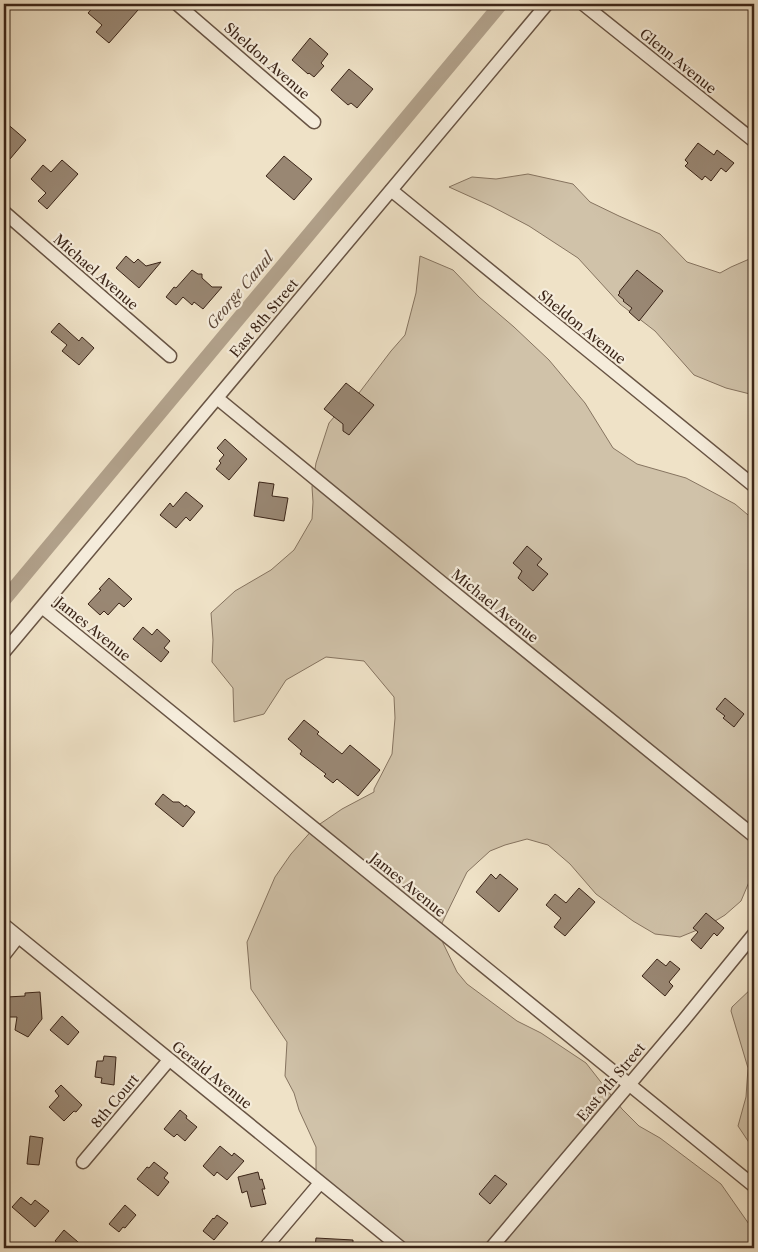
<svg xmlns="http://www.w3.org/2000/svg" width="758" height="1252" font-family="'Libre Caslon Text',serif">
<rect width="100%" height="100%" fill="#efe2c7"/>
<filter id="stains"><feTurbulence type="fractalNoise" baseFrequency=".004" numOctaves="4"/><feColorMatrix values="0 0 0 0 .2 0 0 0 0 .09 0 0 0 0 .02 0 0 0 .5 -.17"/></filter>
<radialGradient id="worn" r=".72"><stop offset=".6" stop-color="#630" stop-opacity="0"/><stop offset="1" stop-color="#630" stop-opacity=".3"/></radialGradient>
<path fill="#d0c2a9" stroke="#867460" d="M528 174 573 184 590 202 619 216 660 234 687 262 720 273 731 267 754 257V395L726 388 694 375 655 331 620 304 578 258 529 226 491 206 449 187 472 177 496 179Z
M420 256 453 270 479 297 514 327 549 360 585 403 613 448 637 464 686 478 735 504 754 520V865L752 875 741 901 725 915 707 926 680 937 655 934 633 921 596 894 570 864 548 845 527 839 505 845 490 851 467 872 441 925 443 943 457 972 467 984 517 1021 541 1033 586 1063 622 1109 639 1126 660 1138 721 1184 751 1227 750 1248H399L316 1181V1147L299 1110 294 1093 285 1076 287 1042 251 989 247 942 275 877 291 854 314 828 342 809 374 792V789L392 754 395 718 394 697 364 661 326 657 286 680 264 714 234 722 233 688 212 662 213 640 211 613 235 591 271 570 294 550 312 519 313 502 312 487 316 463 329 423 354 393H359L391 351 405 335 416 293Z
M754 986V1150L738 1126 746 1097 748 1068 731 1011 732 1007Z"/>
<g fill="none" stroke-linecap="round" stroke-linejoin="round">
<path stroke="#b2a28c" stroke-width="14" d="M4 600 501 4"/>
</g>
<path fill="#998773" stroke="#3b2518" d="M96 4H130L138 10 109 43 96 32 102 25 88 13Z
M310 38 328 54 321 63 324 66 314 77 309 73 308 74 292 60Z
M349 69 373 89 357 108 351 103 348 105 331 90Z
M4 121 26 140 10 159 4 154Z
M698 143 714 155 717 150 734 163 726 172 721 168 711 181 705 176 702 180 685 166 688 163 685 160Z
M284 156 312 179 294 200 266 176Z
M62 160 78 174 47 209 38 201 46 193 31 179 43 165 51 172Z
M126 256 134 263 138 259 146 266 161 262 139 288 116 268Z
M192 270 198 274H202V278L212 287H222L203 309 194 302 192 305 183 297 176 305 166 297 174 287 176 288Z
M637 270 663 291 639 321 629 312 632 308 623 301 624 300 618 295 620 293 619 292Z
M59 323 79 341 82 337 94 348 79 365 62 351 67 345 51 332Z
M346 383 374 405 349 435 343 431V424L324 409Z
M225 439 247 459 229 480 216 469 221 463 219 461 224 455 217 448Z
M259 482 274 484 272 496 288 498 284 521 254 516Z
M186 492 203 506 190 521 186 517 176 528 160 515 170 503 173 507Z
M527 546 542 559 537 565 548 574 533 591 518 578 522 571 513 563Z
M109 578 132 599 124 607 119 603 108 615 104 611 100 615 88 604 101 590 99 589Z
M143 627 152 635 157 629 170 641 164 648 169 652 161 662 133 639Z
M725 698 744 714 734 727 723 718 725 716 716 709Z
M304 720 319 732 317 734 342 754 350 745 380 770 358 796 337 779 333 783 324 776 326 774 300 754 302 751 288 739Z
M163 794 173 802H179L185 807 186 805 195 812 183 827 155 804Z
M491 874 496 879 500 874 518 889 499 912 476 892Z
M579 888 595 902 565 936 554 927 561 918 546 905 555 894 566 903Z
M706 913 724 928 717 936 714 933 701 949 691 940 698 932 693 928Z
M657 959 666 966 670 961 680 969 669 982 673 986 665 996 642 976Z
M40 992 42 1019 28 1037 15 1030 17 1017H8L7 997 25 996V993Z
M62 1016 79 1032 68 1045 50 1030Z
M104 1056 116 1057 114 1085 101 1083 102 1078 95 1077 97 1061H103Z
M61 1085 82 1105 76 1112 74 1111 64 1121 49 1107 59 1096 55 1091Z
M180 1110 187 1116 186 1118 197 1127 185 1141 177 1134 174 1137 164 1129Z
M30 1136 43 1138 39 1165 27 1164Z
M220 1146 232 1156 234 1153 244 1161 227 1180 217 1172 214 1176 203 1166Z
M154 1162 168 1173 164 1178 169 1182 158 1196 137 1179 147 1167 149 1168Z
M258 1172 260 1180 262 1179 265 1189H262L266 1204 251 1207 247 1191 242 1193 238 1177Z
M495 1175 507 1184 490 1204 479 1194Z
M21 1197 31 1205 35 1200 49 1211 35 1227 12 1207Z
M125 1205 136 1215 125 1228 123 1227 119 1232 109 1224Z
M217 1215 228 1223 214 1240 203 1231 213 1218 214 1219Z
M64 1230 85 1248H64L55 1241Z
M316 1238 353 1240V1248H315Z"/>
<g fill="none" stroke-linecap="round" stroke-linejoin="round">
<g stroke="#685444" stroke-width="15">
<path id="minor" d="M177 4 314 122
M583 4 754 141
M391 190 754 486
M4 212 170 356
M217 398 441 582 754 836
M42 607 754 1186
M4 652 547 4
M4 925 401 1248
M4 955 18 937
M83 1162 169 1060
M265 1248 320 1183
M491 1248 683 1021 754 934"/>
</g>
<use href="#minor" stroke="#f5ecdb" stroke-width="12"/>
</g>
<g text-anchor="middle" stroke-width="4.5" stroke-linejoin="round" paint-order="stroke">
<g font-size="14" fill="#3b2518" stroke="#f5ecdb">
<text transform="translate(267 61) rotate(41)" y="5">Sheldon Avenue</text>
<text transform="translate(678 61) rotate(39)" y="5">Glenn Avenue</text>
<text transform="translate(96 272) rotate(41)" y="5">Michael Avenue</text>
<text transform="translate(264 318) rotate(-50)" y="5">East 8th Street</text>
<text transform="translate(582 327) rotate(39)" y="5">Sheldon Avenue</text>
<text transform="translate(495 606) rotate(39)" y="5">Michael Avenue</text>
<text transform="translate(93 629) rotate(39)" y="5">James Avenue</text>
<text transform="translate(408 885) rotate(39)" y="5">James Avenue</text>
<text transform="translate(212 1075) rotate(39)" y="5">Gerald Avenue</text>
<text transform="translate(611 1082) rotate(-50)" y="5">East 9th Street</text>
<text transform="translate(115 1101) rotate(-50)" y="5">8th Court</text>
</g>
<g font-size="15" font-style="italic" fill="#5f4a3b" stroke="#f5ecdb">
<text transform="translate(240 291) rotate(-50)" y="5">George Canal</text>
</g>
</g>
<rect width="758" height="1252" fill="none" stroke="#efe2c7" stroke-width="20"/>
<rect x="5" y="5" width="748" height="1242" fill="none" stroke="#3b2518" stroke-width="2.5"/>
<rect x="10" y="10" width="738" height="1232" fill="none" stroke="#3b2518"/>
<rect width="100%" height="100%" filter="url(#stains)"/>
<rect width="100%" height="100%" fill="url(#worn)"/>
</svg>
